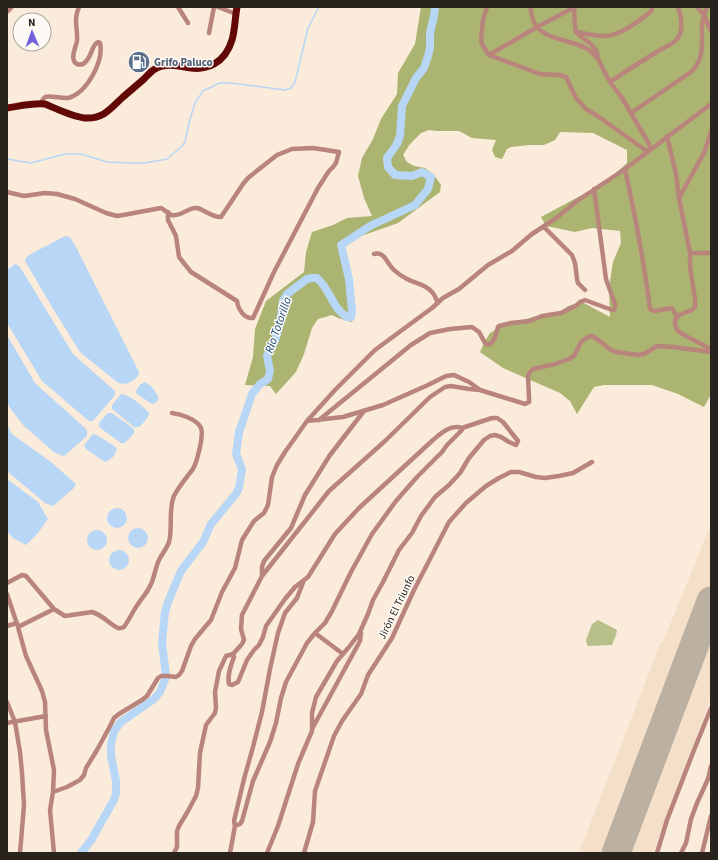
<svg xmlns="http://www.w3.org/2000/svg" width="718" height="860" font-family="'Source Sans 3',sans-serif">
<rect width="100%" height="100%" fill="#faebda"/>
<path fill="#f4dfc9" d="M711 524V697L653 853H579L661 642H663Z"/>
<path fill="#b7c08b" d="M598 620 617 630 616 635 612 645 589 646 587 645 586 640 592 624Z"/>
<path fill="#abb571" d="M421 7H711V394L704 407 678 394 652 385H604L594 387 577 414 570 401 560 393 503 368 480 352 484 343 490 333 500 327 536 316 555 315 568 306 582 302 610 317 609 288 613 262 621 243 620 231 592 228 575 232 546 226 541 217 606 182 627 163V150L593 133 560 132 555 140 544 145H530L511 147 507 149 502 159 495 157 492 150 496 140 472 138 459 131H437L429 130 421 133 410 144 403 155 407 162 414 166 425 168 434 175 441 185 440 192 398 223 350 240 342 246V254L343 262 352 283 354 304 352 322 338 318 332 315 318 319 312 328 304 354 296 372 276 394 270 386 245 385 253 357 255 329 266 301 304 272 306 252 312 232 333 225 347 218 372 216 364 198 358 176 362 158 373 139 381 119 397 94 398 73 415 44Z"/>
<path fill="#b8d6f6" d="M65 236 70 237 76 247 139 372V374C135 381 125 387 117 382L80 352 52 307 25 261 26 258 29 255Z
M15 264 18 265 20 267 73 354 115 391V395L93 421H89L83 416 42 381 7 323V270Z
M7 335 35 383 87 430V436L64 456 55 453 23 425 10 408 7 402Z
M145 382 152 387 158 396C159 400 156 404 152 404L137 394 136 391C138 387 141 383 145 382Z
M121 394C129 394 144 407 149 413 148 419 143 423 139 427H134L112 409V405Z
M108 413H112L134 429V433L125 443H121L99 427V423Z
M7 425 12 434 51 462 76 484 74 488 53 506 45 503 7 471Z
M93 434 97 435 117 448C116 455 111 460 105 462L86 449 84 445Z
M7 479 38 502 48 519 38 533 26 545 13 538 7 531Z
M107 518a10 10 0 1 1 20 0a10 10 0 1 1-20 0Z
M128 538a10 10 0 1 1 20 0a10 10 0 1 1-20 0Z
M87 540a10 10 0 1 1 20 0a10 10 0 1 1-20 0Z
M109 560a10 10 0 1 1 20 0a10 10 0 1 1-20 0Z"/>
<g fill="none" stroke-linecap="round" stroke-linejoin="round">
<path stroke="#b8d6f6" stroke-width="1.5" d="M7 159 31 163 65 154H81L107 162 128 163H144L167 159 181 147 185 142 189 123 195 103 203 91 220 83H231L285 90 291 88 295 82 308 28 319 7"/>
<path stroke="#b8d6f6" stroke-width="8" d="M166 675 162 643 165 612 168 602 181 571 203 542 211 524 236 494 239 488 242 469 236 454 239 432 248 406 252 394 260 384 268 379 270 371 267 356 270 349 275 341 280 323 283 301 287 294 307 279 311 278H317C330 289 332 308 347 317H351L352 311 349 279 341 245 370 226 415 205 428 189 431 177 422 172 412 176 395 175 388 167 387 158 397 144 400 136 402 106 416 78 424 68 428 56 430 48V33L434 16 435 7
M81 853 92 839 99 826 114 800 116 793V781L111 756V745L114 731 121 722 154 699 160 692 166 677"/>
<path stroke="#bcb0a2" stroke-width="29" d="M616 853 711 601"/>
<path stroke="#b9847c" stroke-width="4.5" d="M178 7 188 23
M218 7 236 14
M487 7 483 20 481 39 482 44 489 55 540 74 560 75 566 77 576 98 586 109 599 117 648 152
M531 7C530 10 531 13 532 16 537 42 572 38 589 50 592 52 595 56 598 59
M697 7 704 15 711 31
M574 8 575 27 576 32 580 36 591 44 597 52 598 59 610 82 622 98 649 144 650 148 648 152
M7 12 12 7
M577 32C586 34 595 36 605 36 619 36 637 22 648 14L651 11 652 7
M209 33 214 7
M489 55 537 27 575 7
M610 82C625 72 640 62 655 53 662 48 673 45 678 38 684 29 681 16 678 7
M41 104C42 102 42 100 44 98 47 94 62 99 68 98 87 93 104 61 100 43L98 42C91 45 92 59 83 64 80 65 79 65 77 64 69 60 76 47 77 41 78 28 73 20 79 7
M631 113 691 72C704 59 702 46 702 28 702 21 704 14 707 7
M667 136 676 174 679 198 690 253V267L695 299V307L692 310 679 315 675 320V324L677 330 684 335 711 349
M625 169C635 215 644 262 650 309L654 311 672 308 677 317
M7 192 24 196 45 193 57 194 75 199 106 213 117 216 123 215 161 208C165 210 168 214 172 215 181 217 188 207 197 208 205 210 213 218 221 217L243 184 248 178 277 155 292 149 313 148 339 152 336 163 333 167 329 171 318 188 274 272 253 318C244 319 238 309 237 301L191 272 179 257 176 236 168 220V212
M679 198 705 151 711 131
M544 227 572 255 575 263 577 279 578 283 585 290
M690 253H711
M374 254C385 251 387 264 394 270 397 273 403 277 407 279 416 284 424 283 432 292 435 295 436 299 438 303
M319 420 411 345 430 333 450 329 472 327 479 332 485 343 488 345C495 342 496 334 498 327L499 326 511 323 530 321 542 316 561 313 577 305 580 302 585 300 593 303 612 310H614L615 308V304L606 279 594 189
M307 421 343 417 383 405 428 385 446 376 454 375 469 382 480 390 496 395 525 404 529 402V398L528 375 530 372 533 369 555 364 569 359 574 356 581 342 588 337 592 336 597 339 611 350 616 352 638 355 644 354 657 346 673 347 711 352
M262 576V567L264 561 291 528 305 495 330 455 364 411
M304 580 297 598 285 613 278 633 270 669 262 712 253 747 244 779 234 821 235 826 240 824 242 821 253 781 270 742 276 723 281 698 286 682 307 643 315 633 325 623 332 611 351 572 372 534 396 501 417 477 442 452 447 445 462 430V428C451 424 441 433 433 440L359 508 335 534 308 577 295 587 285 599 266 626 263 637 259 645 254 650 247 660 238 682 232 685 229 684C227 675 231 665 234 657L233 654 242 644 244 640 241 629 242 615 262 576 329 491 385 441 430 397 445 387 451 386 469 389 480 390
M7 583 22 575 26 576 54 609 65 616 92 612C103 615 109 624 118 628 120 629 121 628 124 627 129 620 133 611 138 604 142 598 147 593 150 586 154 580 155 568 159 560 162 554 167 548 169 542 173 527 168 510 174 496 179 486 186 478 193 469 197 462 204 435 201 428 197 419 180 414 172 413
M7 594 18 627 26 656 42 691 45 702 46 730 54 770 53 792 50 810 54 853
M7 626 17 623
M18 627 54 609
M315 633 343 654
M7 702 15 722 20 752 22 773 24 805 20 853
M7 723 46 716
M312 729 360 641 361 633
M53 792 67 787 80 780 84 775 86 768 97 750 109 728 114 718 119 714 142 700 147 696 158 678 161 676H168L176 677 179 675 182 671 191 646 195 639 211 620 222 592 235 568 242 540 254 521 264 513 268 505 272 477 277 465 285 452 307 421 335 390 375 350 432 308 443 298 459 289 488 265 512 251 532 234 555 219 577 201 625 169 711 104
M174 853 177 847V831L179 826 188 811 196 796 198 788 200 753 206 725 215 713 216 707 215 692 219 671 226 656 233 654
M230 853 233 837 235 826
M267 853 278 826 298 764 312 731V713L316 697 337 661 349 647 359 634 368 614 373 600 383 582 399 550 412 533 421 516 435 497 449 485 460 473 469 458 484 440 490 436 495 435 501 437 509 442 516 445 518 441 503 422 497 418H492L462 428
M304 853 313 822 315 791 334 736 342 721 361 694 368 675 392 638 414 590 449 522 466 503 486 486 499 478 511 472H519L536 477 545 478 559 476 573 473 592 462
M657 853 667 820 694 750 711 708
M681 853 686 843 691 819 697 803 708 779 711 766
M702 853 711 816"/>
<path stroke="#620908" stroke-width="7" d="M7 108C20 106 32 103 45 104 57 109 73 117 85 118 104 119 111 108 123 97 130 91 137 85 144 79 148 75 151 71 155 69 164 63 176 65 185 67 207 72 225 63 232 40 235 30 235 18 237 7"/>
</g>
<defs>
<g id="fuel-disc" transform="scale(1.15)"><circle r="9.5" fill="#5c6f8a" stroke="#fdfaf6"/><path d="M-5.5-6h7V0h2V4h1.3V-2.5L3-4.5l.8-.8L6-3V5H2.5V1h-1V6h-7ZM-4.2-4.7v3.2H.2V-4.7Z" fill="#fff"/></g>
</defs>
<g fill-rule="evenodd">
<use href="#fuel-disc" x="139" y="62"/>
</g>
<g text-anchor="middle" stroke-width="3" stroke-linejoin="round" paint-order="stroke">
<g font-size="11" font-weight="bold" fill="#4e5e75" stroke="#fdfaf6" text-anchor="start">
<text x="154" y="66">Grifo Paluco</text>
</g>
<g font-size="11" fill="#28231c" stroke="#fdfaf6">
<text transform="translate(396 607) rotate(-64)" y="4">Jirón El Triunfo</text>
</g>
<g font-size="12" font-style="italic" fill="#0e4674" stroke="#fdfaf6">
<text transform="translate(278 325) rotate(-71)" y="4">Rio Totorilla</text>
</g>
</g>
<rect width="718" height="860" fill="none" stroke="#28231c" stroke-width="16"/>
<g transform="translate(32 32) rotate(358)"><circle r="19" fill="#fdfaf6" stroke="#a8a49f"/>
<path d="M0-3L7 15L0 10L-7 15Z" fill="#7361db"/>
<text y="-6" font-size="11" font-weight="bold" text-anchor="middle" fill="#28231c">N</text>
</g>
</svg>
